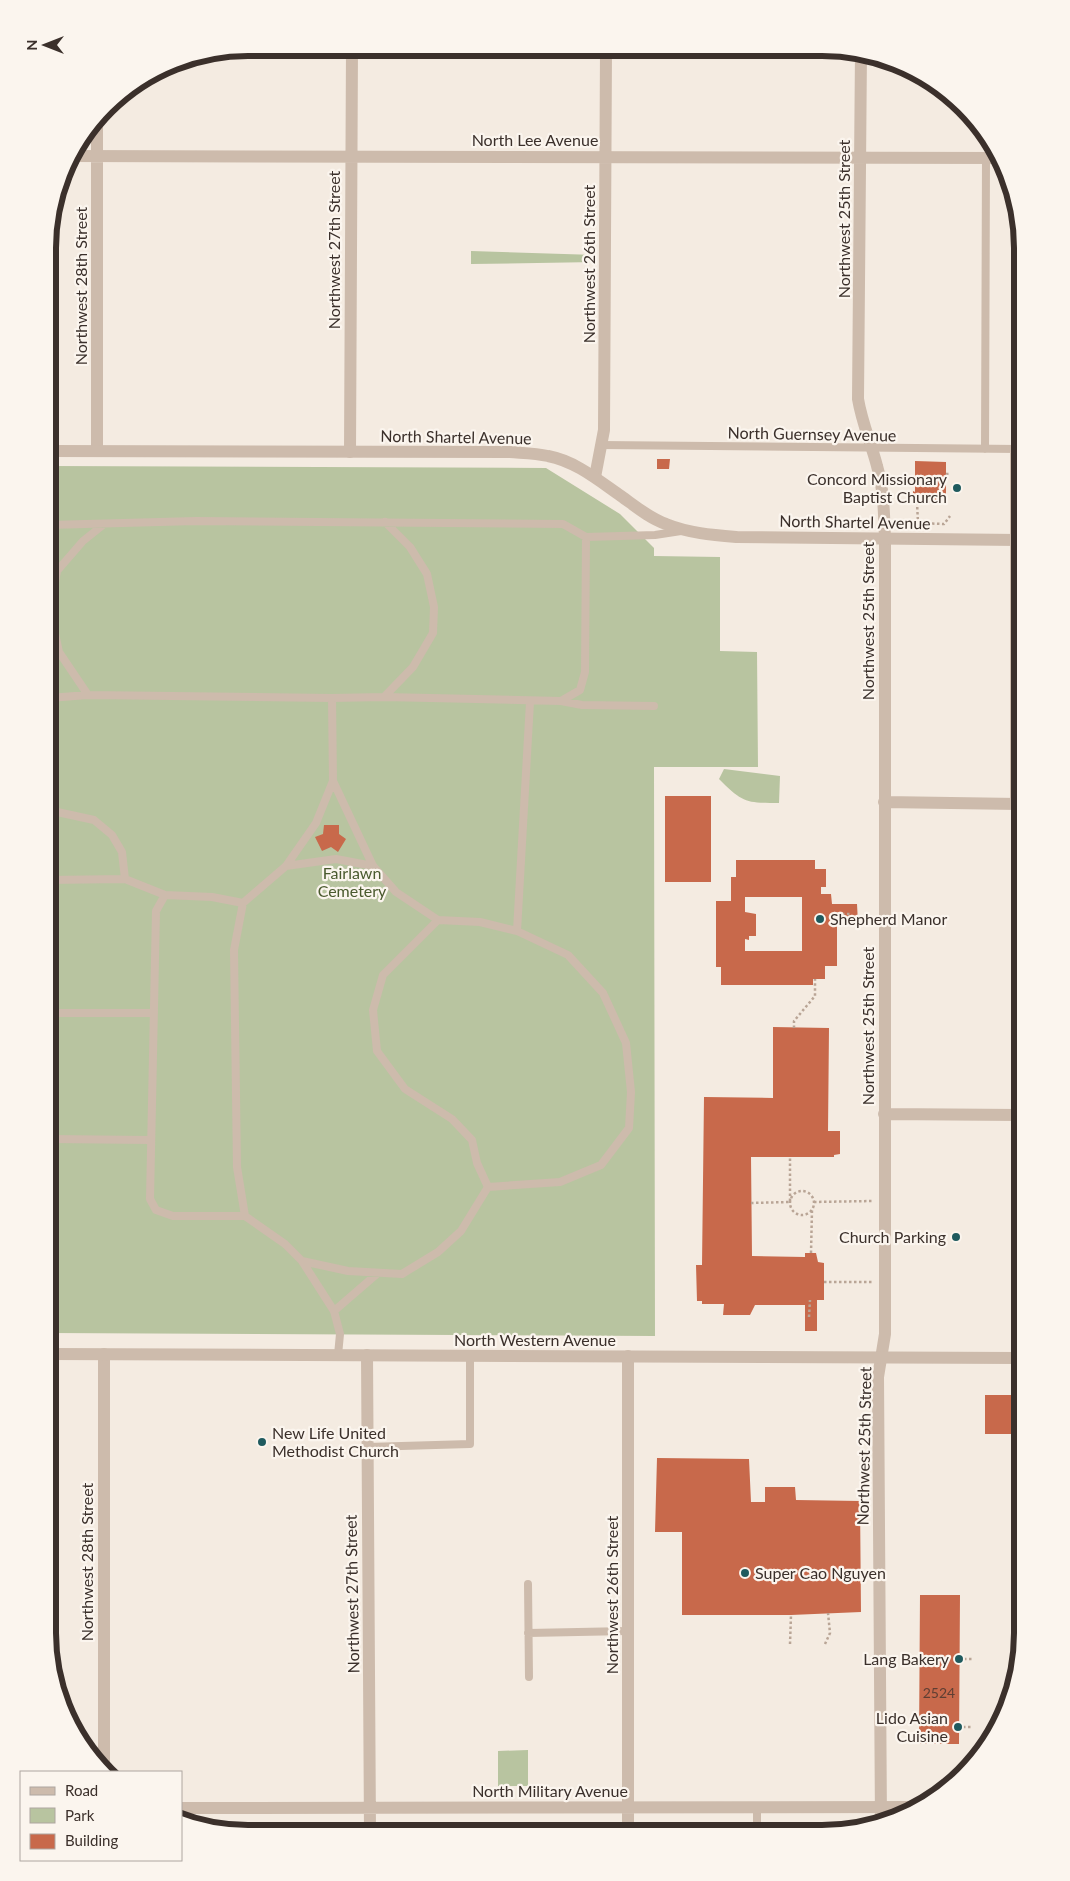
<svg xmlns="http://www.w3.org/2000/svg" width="1070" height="1881" font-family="Lato,sans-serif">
<rect width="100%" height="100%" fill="#f4ebe1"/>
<path fill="#b8c4a0" d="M471 251 596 255V262L471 264Z
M49 466 546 468 620 514 654 548V556L720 557V651L757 652 758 767H654L655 1336 48 1333Z
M724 769 780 776 779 803C746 803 743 803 719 779Z
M528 1750V1786H498V1751Z"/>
<path fill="#c8694b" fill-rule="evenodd" d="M657 459H670L669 469H657Z
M915 461 946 462V503L913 502V491L915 492Z
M665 796H711V882H665Z
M324 825H339V834L346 839 338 852 331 847 322 851 315 837 323 834Z
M736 860H815V869H826V887H821V894H831L832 904H857L858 923 837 924V966H825V979H813V985H721V967H716V901H731V877H736ZM745 897H802V951H745V939L749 940V936H756V914L745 912Z
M773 1027 829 1028 828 1131H840V1154L834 1155V1157H751L752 1256 805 1257V1253H816L818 1262 824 1263V1300H817V1331H805V1305H755L750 1315H723L724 1304H702V1301H697L696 1265H702L704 1097 773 1098Z
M985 1395H1015V1434H985Z
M1020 1431H1022V1620H1018Z
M657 1458 749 1459 751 1502H765V1487H795L796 1500 860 1501 861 1612 791 1615H682V1532H655Z
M920 1595H960L959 1744H919Z"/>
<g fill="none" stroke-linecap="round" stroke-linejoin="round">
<path stroke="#b9a596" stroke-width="2.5" stroke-dasharray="2.5 2.5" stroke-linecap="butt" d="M946 474H949
M917 502 918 523 944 524 950 516
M837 914H850
M794 1028V1021L815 996V979
M790 1203a12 12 0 1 1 24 0a12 12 0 1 1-24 0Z
M814 1202 873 1201
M751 1203 790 1202V1157
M811 1253 812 1210
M824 1282H873
M809 1317 810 1300
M790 1644 791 1615
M825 1644 830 1633 828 1613
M959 1659H972
M958 1727H972"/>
<path stroke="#cdbbac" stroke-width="8" d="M601 445 1022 449
M985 449 986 158
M49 525 196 521 563 524 586 537 655 535 681 531
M103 525 83 541 57 571 50 610 59 652 88 695 332 698 384 697 561 701 580 690 585 672 586 537
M384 697 413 667 433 633 434 607 427 574 410 547 385 522
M49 698 88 695
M561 701 582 705 654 706
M333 781 373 866 396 892 438 920 480 922 517 931 568 955 603 993 626 1043 631 1092 629 1128 601 1165 560 1182 488 1187
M1014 804V449
M48 810 94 820 112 835 122 852 125 879
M286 866 336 859 373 866
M48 880 125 879 165 895
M243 903 234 950 237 1167 245 1216 285 1244 302 1261 348 1271 402 1274 438 1252 461 1231 488 1187
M438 920 383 975 373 1010 377 1051 405 1089 452 1119 472 1140 477 1163 488 1187
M517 931 530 702
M48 1013H154
M48 1139 150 1140
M245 1216H173L156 1210 150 1199 156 911 165 895 212 897 243 903 286 866 316 823 333 781 332 698
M302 1261 334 1311
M338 1355 340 1334 334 1311 378 1273
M367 1447 470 1444V1356
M528 1584 529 1677
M528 1633 628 1631
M757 1807V1833"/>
<path stroke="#cdbbac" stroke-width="12" d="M861 51 858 399C862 423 871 443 877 466 884 490 884 514 885 539V1334L878 1377 881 1824
M71 156 999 158
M97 451V121
M350 452 352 48
M595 477 604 430 606 50
M884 802 1022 804
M884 1114 1022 1115
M367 1355 370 1832
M628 1356V1833
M104 1769V1354
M181 1808 919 1807"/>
<path stroke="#cdbbac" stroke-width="12" d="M49 451 510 452C522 453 535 453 548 456 575 461 598 480 621 496 635 506 649 518 666 524 688 533 713 535 737 537L1022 540
M48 1354 1022 1358"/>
</g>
<g fill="#1f5a5e" stroke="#fbf5ee" stroke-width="2">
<circle cx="957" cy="488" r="5"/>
<circle cx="820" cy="919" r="5"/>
<circle cx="956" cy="1237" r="5"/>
<circle cx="262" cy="1442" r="5"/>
<circle cx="745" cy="1573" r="5"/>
<circle cx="959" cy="1659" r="5"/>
<circle cx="958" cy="1727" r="5"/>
</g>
<g text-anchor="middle" stroke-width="4.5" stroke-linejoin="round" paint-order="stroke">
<g font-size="14" fill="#5e3e33">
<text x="939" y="1698">2524</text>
</g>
<g font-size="16" fill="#3b302b" stroke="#fbf5ee">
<text x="535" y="146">North Lee Avenue</text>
<text transform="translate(844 219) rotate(-90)" y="6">Northwest 25th Street</text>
<text transform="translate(334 250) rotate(-90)" y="6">Northwest 27th Street</text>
<text transform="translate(589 264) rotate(-90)" y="6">Northwest 26th Street</text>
<text transform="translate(81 286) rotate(-90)" y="6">Northwest 28th Street</text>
<text transform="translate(812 434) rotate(1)" y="6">North Guernsey Avenue</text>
<text transform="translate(456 437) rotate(1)" y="6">North Shartel Avenue</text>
<text transform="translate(855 522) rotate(1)" y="6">North Shartel Avenue</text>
<text transform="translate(868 621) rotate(-90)" y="6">Northwest 25th Street</text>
<text transform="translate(868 1026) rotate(-90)" y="6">Northwest 25th Street</text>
<text x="535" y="1346">North Western Avenue</text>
<text transform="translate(864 1446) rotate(-89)" y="6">Northwest 25th Street</text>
<text transform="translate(87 1562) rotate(-90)" y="6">Northwest 28th Street</text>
<text transform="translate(352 1594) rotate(-91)" y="6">Northwest 27th Street</text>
<text transform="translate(612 1595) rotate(-90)" y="6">Northwest 26th Street</text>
<text x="550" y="1797">North Military Avenue</text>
</g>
<g font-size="16" fill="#3b302b" stroke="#fbf5ee" text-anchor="end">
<text x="947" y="485">Concord Missionary<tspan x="947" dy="18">Baptist Church</tspan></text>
<text x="830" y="925" text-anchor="start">Shepherd Manor</text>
<text x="946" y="1243">Church Parking</text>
<text x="272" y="1439" text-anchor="start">New Life United<tspan x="272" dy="18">Methodist Church</tspan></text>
<text x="755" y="1579" text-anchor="start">Super Cao Nguyen</text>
<text x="949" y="1665">Lang Bakery</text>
<text x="948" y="1724">Lido Asian<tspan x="948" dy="18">Cuisine</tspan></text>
</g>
<g font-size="16" fill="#4a5a2e" stroke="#fbf5ee">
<text x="352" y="879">Fairlawn<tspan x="352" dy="18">Cemetery</tspan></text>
</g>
</g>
<path d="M0 0H1070V1881H0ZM248 56H822A192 192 0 0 1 1014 248V1633A192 192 0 0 1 822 1825H248A192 192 0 0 1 56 1633V248A192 192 0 0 1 248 56Z" fill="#fbf5ee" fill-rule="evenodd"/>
<path fill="none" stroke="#3b302b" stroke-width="6" d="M248 56H822A192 192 0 0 1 1014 248V1633A192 192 0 0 1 822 1825H248A192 192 0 0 1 56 1633V248A192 192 0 0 1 248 56Z"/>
<rect x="20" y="1771" width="162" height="90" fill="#fbf5ee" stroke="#aea6a0"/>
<rect x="30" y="1787" width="25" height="8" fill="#cdbbac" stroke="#aea6a0"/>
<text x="65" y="1796" font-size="15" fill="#3b302b">Road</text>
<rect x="30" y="1808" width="25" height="15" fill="#b8c4a0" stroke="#aea6a0"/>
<text x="65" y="1821" font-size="15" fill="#3b302b">Park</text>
<rect x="30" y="1834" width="25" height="15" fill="#c8694b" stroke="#aea6a0"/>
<text x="65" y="1846" font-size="15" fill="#3b302b">Building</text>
<g transform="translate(45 45) rotate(270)" stroke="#fbf5ee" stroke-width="4" paint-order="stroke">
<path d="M0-4L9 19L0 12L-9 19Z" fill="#3b302b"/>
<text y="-8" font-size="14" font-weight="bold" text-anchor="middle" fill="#3b302b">N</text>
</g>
</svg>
